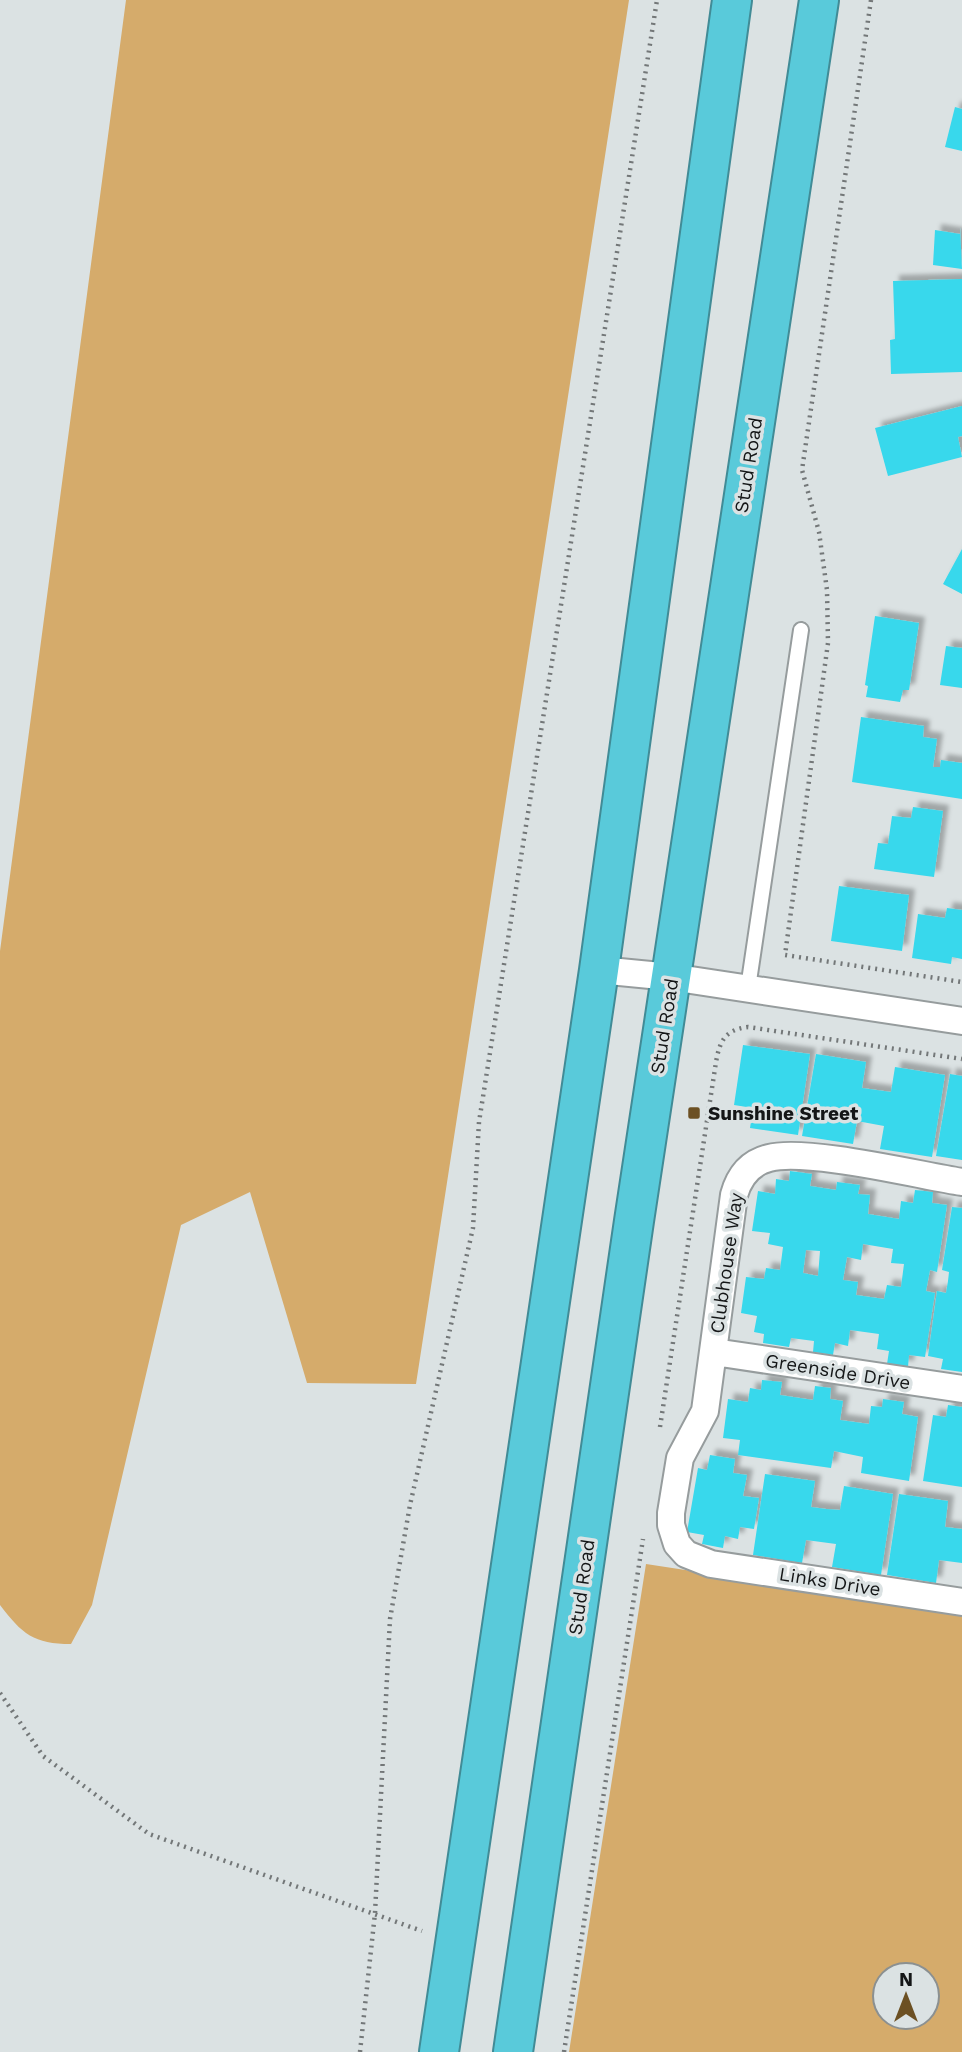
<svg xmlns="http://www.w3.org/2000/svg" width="962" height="2052" font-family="'Work Sans',sans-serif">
<defs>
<filter id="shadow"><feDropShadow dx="6" dy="-6" stdDeviation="2" flood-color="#0004"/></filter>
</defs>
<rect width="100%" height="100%" fill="#dbe2e3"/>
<path fill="#d5ab6b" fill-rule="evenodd" d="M126 0H629L416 1384 307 1383 250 1192 181 1225 92 1605 71 1644C34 1644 22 1634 0 1605V951Z
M646 1564 962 1612V2052H569ZM885 1975H927V2017H885Z"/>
<path fill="#38d8ec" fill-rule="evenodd" filter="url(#shadow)" d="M955 107 962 109V151L945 147Z
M960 228 962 269 933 265 935 230 960 234Z
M962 279V372L891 374 890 340 895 339 893 281Z
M962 406V436L958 437 962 457 888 476 875 428Z
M962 549V594L943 584Z
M875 616 919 623 909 690H903L900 702 866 697 868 686 865 685Z
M946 646 962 648V688L940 685Z
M861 717 924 726 923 737 937 739 933 767H940L941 760 962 763V799L852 782Z
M913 807 943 811 934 877 874 869 878 843 888 844 892 816 911 818Z
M839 886 909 895 902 951 831 941Z
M947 908 962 910V959L952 957 951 964 912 958 918 914 945 918Z
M743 1045 810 1054 798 1135 750 1128 753 1108 734 1105Z
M816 1054 866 1062 862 1088 891 1092 895 1067 945 1075 932 1157 880 1149 884 1126 857 1121 853 1144 802 1136Z
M950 1074 962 1076V1160L936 1156Z
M790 1171 812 1174 810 1186 836 1190 837 1182 860 1185 858 1194 870 1195 868 1214 899 1219 901 1201 913 1203 915 1190 933 1192 932 1203 947 1205 937 1272 930 1270 926 1291 935 1293 925 1357 909 1355 908 1367 887 1364 889 1351 877 1349 879 1334 850 1330 848 1346 835 1343 833 1355 813 1352 814 1341 791 1338 789 1347 763 1343 764 1334 754 1332 757 1316 741 1313 746 1277 764 1279 766 1268 780 1270 783 1247 768 1244 770 1233 752 1231 758 1191 775 1194 776 1179 789 1181ZM863 1244 893 1249 891 1263 904 1264 901 1287 887 1285 884 1299 856 1295 858 1282 843 1280 847 1257 861 1260ZM806 1250 820 1251 818 1276 803 1273Z
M952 1207 962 1208V1372L941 1369 943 1359 928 1356 937 1291 946 1293 948 1281 949 1272 942 1270Z
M762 1380 782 1382 780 1395 813 1400 815 1386 831 1388 830 1399 843 1401 840 1420 869 1424 871 1406 882 1407 883 1399 904 1402 902 1414 918 1417 909 1481 861 1473 863 1457 834 1451 831 1468 738 1455 740 1440 723 1438 728 1399 748 1402 750 1388 761 1390Z
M948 1405 962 1407V1487L923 1481 933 1415 946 1417Z
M710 1455 735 1459 733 1473 747 1475 743 1496 759 1498 754 1529 740 1527 738 1539 725 1536 723 1548 702 1544 704 1535 687 1532 698 1468 707 1470Z
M765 1474 815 1481 811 1507 826 1509 840 1510 844 1486 893 1494 881 1575 832 1567 836 1544 806 1540 802 1563 753 1555Z
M899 1494 948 1501 945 1527 962 1529V1563L939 1560 936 1583 887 1575Z"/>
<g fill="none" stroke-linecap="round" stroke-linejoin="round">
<g stroke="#969c9d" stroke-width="18">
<path id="lane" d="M748 988 801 630"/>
</g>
<g stroke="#969c9d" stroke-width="30">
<path id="street" d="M599 970 671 977 962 1021
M962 1182C918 1175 806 1148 769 1158 749 1163 739 1177 734 1195L705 1411 680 1458 671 1513V1525L677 1544 686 1554 711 1564 962 1602
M714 1352 962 1389"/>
</g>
<g stroke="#418b96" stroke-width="42">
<path id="highway" d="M439 2052 599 970 732 0
M513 2052 634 1221 819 0"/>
</g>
<path stroke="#737778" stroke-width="4.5" stroke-dasharray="2 5" stroke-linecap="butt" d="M871 0 802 470 819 532 827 590 828 643 785 955 962 982
M660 1427 716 1062C720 1040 725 1030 748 1027L962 1059
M0 1693 43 1756 149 1834 422 1931
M360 2052 375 1913 390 1619 410 1505 473 1228 479 1122 657 0
M564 2052 643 1539"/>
<use href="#lane" stroke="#fff" stroke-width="14"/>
<use href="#street" stroke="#fff" stroke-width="26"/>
<use href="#highway" stroke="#59cada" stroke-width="38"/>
</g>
<rect fill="#6c5023" stroke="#dbe2e3" stroke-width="2.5" x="687" y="1106" width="14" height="14" rx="3.5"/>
<g text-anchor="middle" stroke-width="7" stroke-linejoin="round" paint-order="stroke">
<g font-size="19" fill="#141617" stroke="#dbe2e3">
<text transform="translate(748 465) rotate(-81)" y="7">Stud Road</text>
<text transform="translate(664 1026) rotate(-81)" y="7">Stud Road</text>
<text transform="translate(726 1263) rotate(-82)" y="7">Clubhouse Way</text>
<text transform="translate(838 1371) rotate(9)" y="7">Greenside Drive</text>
<text transform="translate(830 1581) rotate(9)" y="7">Links Drive</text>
<text transform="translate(581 1587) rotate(-82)" y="7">Stud Road</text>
</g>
<g font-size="19" font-weight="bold" fill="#141617" stroke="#dbe2e3" text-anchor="start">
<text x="708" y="1120">Sunshine Street</text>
</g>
</g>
<g transform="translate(906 1996)"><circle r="33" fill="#dbe2e3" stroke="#8b9091" stroke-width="2"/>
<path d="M0-5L12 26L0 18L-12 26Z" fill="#6c5023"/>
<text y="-10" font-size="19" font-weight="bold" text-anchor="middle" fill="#141617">N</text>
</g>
</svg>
